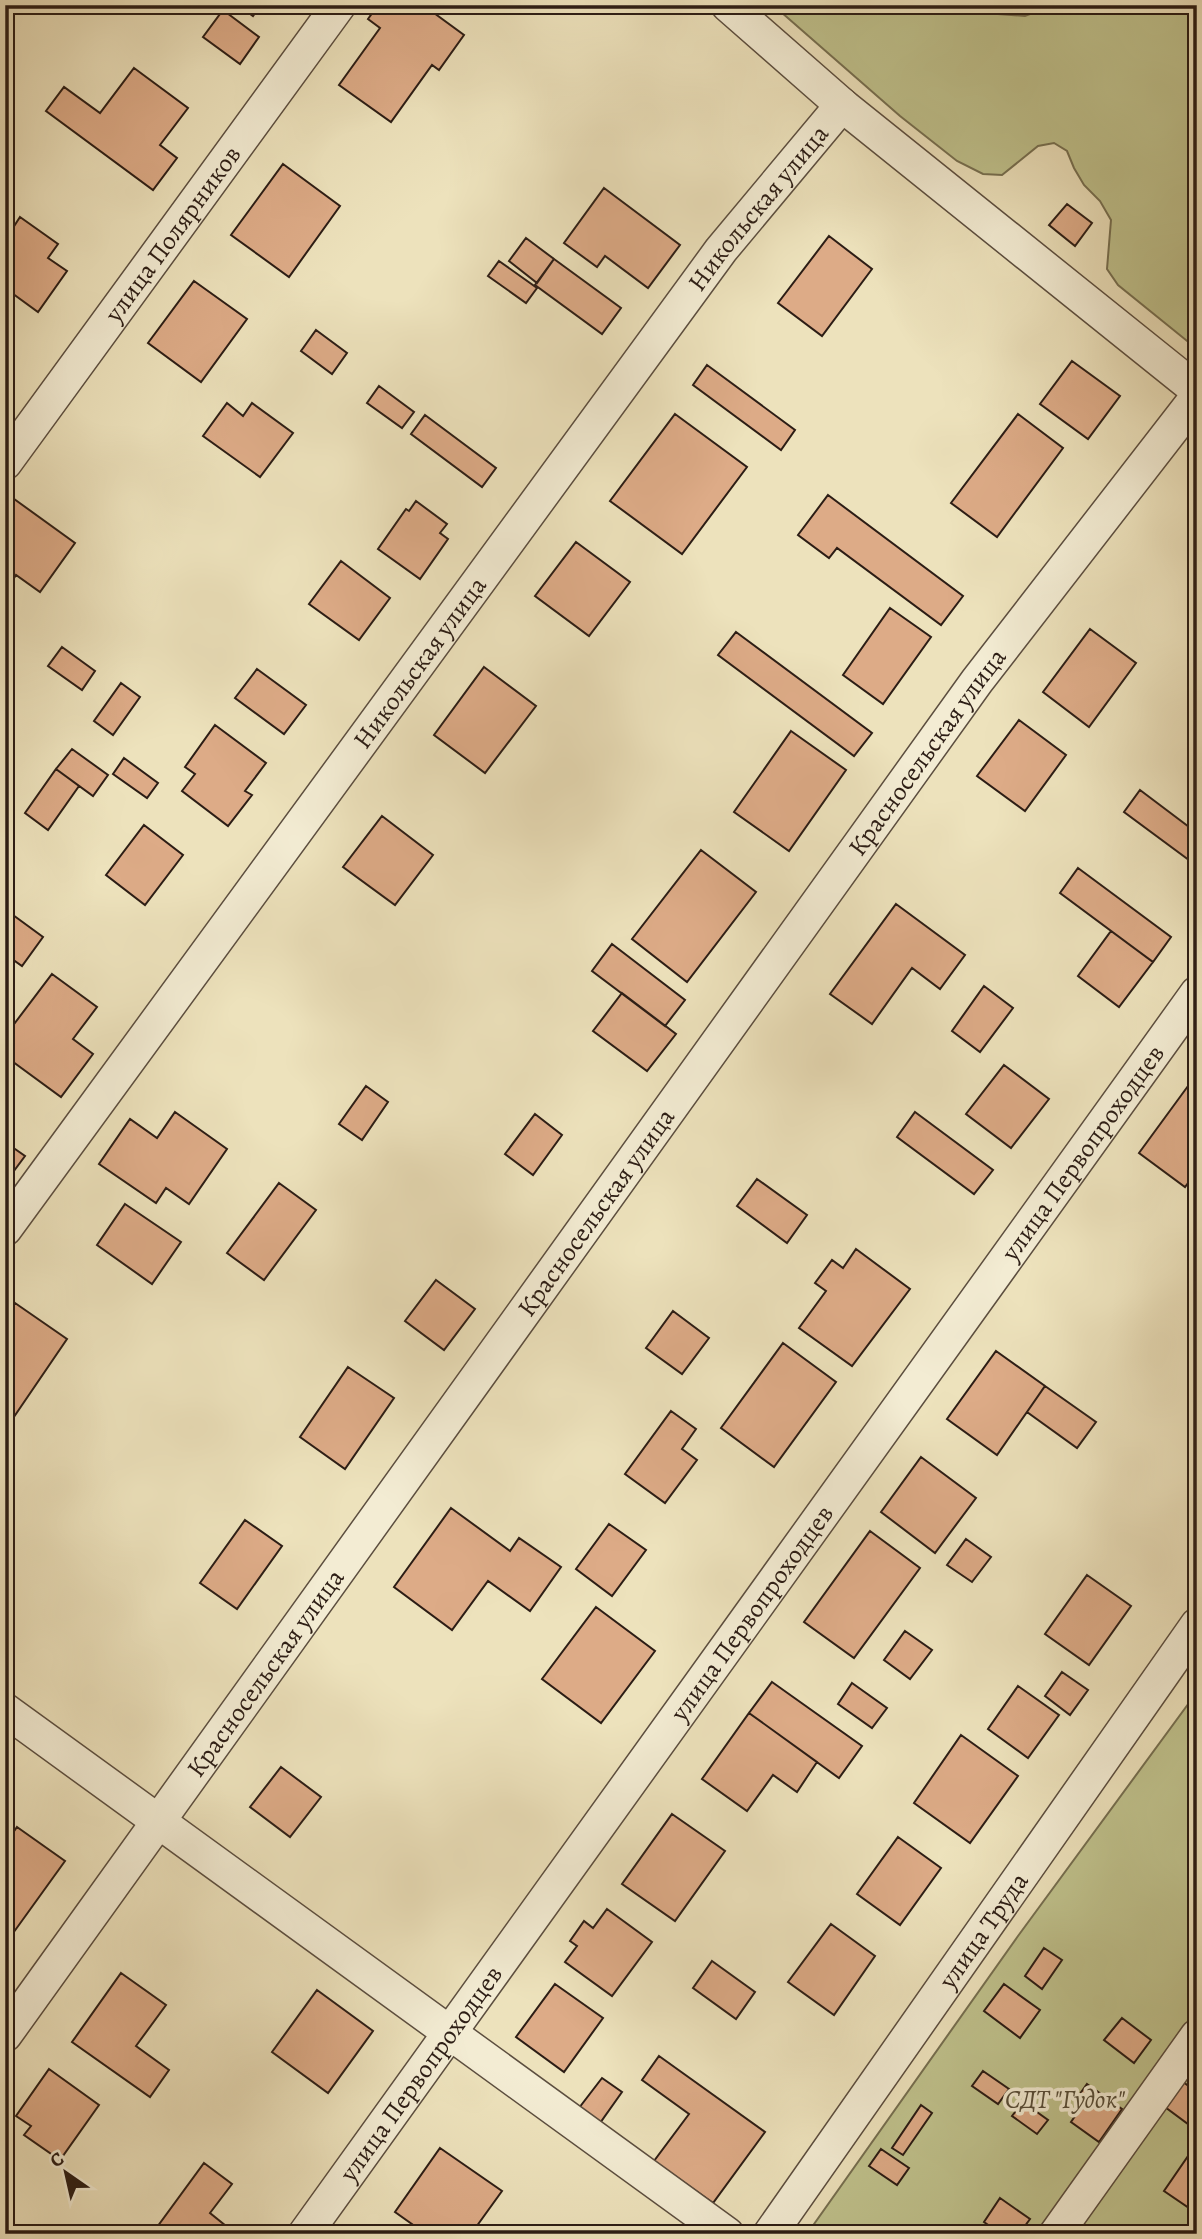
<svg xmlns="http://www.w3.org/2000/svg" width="1202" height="2239" font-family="Alegreya,serif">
<rect width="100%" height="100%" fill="#ede2bc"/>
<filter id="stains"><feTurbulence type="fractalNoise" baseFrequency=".00286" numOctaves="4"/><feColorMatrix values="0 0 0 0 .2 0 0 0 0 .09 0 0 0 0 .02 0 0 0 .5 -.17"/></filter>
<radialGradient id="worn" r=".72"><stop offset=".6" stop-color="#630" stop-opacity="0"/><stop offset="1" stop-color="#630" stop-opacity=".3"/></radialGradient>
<path fill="#bfc18c" stroke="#766f50" stroke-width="2" d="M773 5H971L984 13 1025 16 1053 5H1197V349L1118 285 1107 269 1111 220 1100 201 1084 185 1074 168 1067 151 1054 143 1038 146 1002 175 983 174 957 161 900 116Z
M1197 1692V2234H807L1018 1936Z"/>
<path fill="#ddab87" stroke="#2c1d15" stroke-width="2" d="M238 5H261L253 16Z
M378 5H423L464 35 439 70 432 65 391 122 339 85 380 28 368 19Z
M223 10 259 37 240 64 203 37Z
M134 68 188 108 160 145 177 158 153 190 46 111 64 87 100 113Z
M283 164 340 206 289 277 231 235Z
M604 188 680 245 648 288 605 256 597 267 564 243Z
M1067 204 1092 223 1075 246 1049 225Z
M20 217 58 244 48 258 67 271 38 312 5 288V228L11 231Z
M829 236 872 269 822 336 778 303Z
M526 238 554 259 537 283 509 261Z
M554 259 621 308 602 334 535 285Z
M499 261 537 288 526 303 488 276Z
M194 281 247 319 201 382 148 343Z
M316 330 347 353 332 374 301 351Z
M1072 361 1120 396 1088 439 1040 404Z
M707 365 795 430 781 450 693 385Z
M379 386 414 412 402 428 367 403Z
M227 403 243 416 252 403 293 433 260 477 203 436Z
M675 414 747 467 682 554 610 501Z
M1018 414 1063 448 997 537 951 503Z
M425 415 496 468 482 487 411 434Z
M828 495 963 596 941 625 837 548 829 558 798 535Z
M10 496 75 543 40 592 16 575 7 589 5 587V502Z
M416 501 447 524 440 533 448 539 420 579 378 549 406 509 409 511Z
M576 542 630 582 589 636 535 596Z
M341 561 390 598 359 640 309 604Z
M890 608 931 637 883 704 843 675Z
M1090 629 1136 663 1089 727 1043 692Z
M736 632 872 733 854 756 718 655Z
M62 647 95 671 82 690 48 666Z
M484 667 536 706 485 773 434 735Z
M257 669 306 705 284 734 235 698Z
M121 683 140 697 113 735 94 721Z
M1019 720 1066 755 1025 811 977 776Z
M215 725 266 763 245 791 252 795 228 826 182 791 195 774 185 767Z
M791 731 846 770 789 851 734 812Z
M72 749 108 775 93 796 56 769Z
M124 758 158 783 147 798 113 774Z
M56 769 79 786 48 830 25 813Z
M1140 790 1197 833V866L1124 812Z
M382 816 433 855 395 905 343 867Z
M144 825 183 855 145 905 106 875Z
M701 850 756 892 687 982 632 939Z
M1078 868 1171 937 1153 962 1060 893Z
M896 904 965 955 940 989 912 968 872 1024 830 994Z
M13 915 43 937 22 966 5 954V927Z
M1111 931 1153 962 1119 1007 1078 976Z
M612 944 685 1000 665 1026 592 971Z
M52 974 97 1007 73 1039 93 1054 61 1097 5 1056V1036Z
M984 986 1013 1008 980 1052 952 1031Z
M622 993 676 1034 647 1071 593 1031Z
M1004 1065 1049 1099 1011 1148 966 1114Z
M366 1086 388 1102 362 1140 339 1124Z
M1188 1086 1197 1092V1171L1185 1187 1139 1153Z
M175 1112 227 1149 189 1204 166 1188 156 1203 99 1164 130 1119 157 1138Z
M915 1112 993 1170 974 1194 897 1137Z
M535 1114 562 1135 533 1175 505 1154Z
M5 1142 25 1156 5 1183Z
M757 1179 807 1215 787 1243 737 1206Z
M279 1183 316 1210 264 1280 227 1253Z
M125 1204 181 1242 152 1284 97 1245Z
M856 1249 910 1289 852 1366 799 1328 826 1291 815 1283 832 1260 843 1268Z
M436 1280 475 1309 444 1350 405 1321Z
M15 1303 67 1339 5 1430V1317Z
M673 1311 709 1338 682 1374 646 1348Z
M783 1343 836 1382 774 1467 721 1428Z
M996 1351 1045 1386 997 1455 947 1419Z
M348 1367 394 1398 345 1469 300 1437Z
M1045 1386 1096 1422 1077 1448 1027 1412Z
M671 1411 696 1429 682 1449 697 1460 665 1503 625 1474Z
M921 1457 976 1498 935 1553 881 1512Z
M451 1508 510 1551 519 1538 561 1567 530 1611 488 1581 452 1630 394 1587Z
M245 1520 282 1546 237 1609 200 1583Z
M609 1524 646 1550 612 1596 576 1569Z
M870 1531 920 1568 854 1658 804 1622Z
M966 1539 991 1557 972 1582 947 1565Z
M1087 1575 1131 1606 1089 1665 1045 1634Z
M596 1607 655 1651 601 1723 542 1679Z
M905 1631 932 1650 910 1679 884 1660Z
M1062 1672 1088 1690 1070 1715 1045 1696Z
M772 1682 862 1746 839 1778 749 1713Z
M852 1683 887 1708 872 1728 838 1704Z
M1018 1686 1059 1715 1028 1758 988 1729Z
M749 1713 817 1762 797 1792 773 1775 747 1811 702 1779Z
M961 1735 1018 1776 970 1843 914 1803Z
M281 1767 321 1797 290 1837 250 1807Z
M672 1814 725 1851 675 1921 622 1884Z
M17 1827 65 1861 11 1936 5 1932V1844Z
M898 1837 941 1868 900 1925 857 1894Z
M607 1909 652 1942 612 1996 565 1962 577 1946 570 1941 584 1921 593 1928Z
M831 1924 875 1956 834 2015 788 1982Z
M1044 1948 1062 1960 1042 1989 1025 1976Z
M712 1961 755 1992 736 2019 693 1988Z
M121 1973 166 2005 136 2046 169 2070 150 2097 72 2042Z
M555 1984 603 2018 564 2072 516 2037Z
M1004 1984 1040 2010 1020 2038 984 2011Z
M317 1990 373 2031 328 2093 272 2052Z
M1122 2018 1151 2040 1134 2063 1104 2040Z
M659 2056 765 2132 713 2203 654 2161 689 2114 642 2080Z
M49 2069 99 2105 60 2160 24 2135 31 2126 16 2116Z
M983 2071 1009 2089 998 2104 972 2086Z
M602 2078 622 2092 600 2123 579 2108Z
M1183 2082 1197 2092V2120L1192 2127 1165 2107Z
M1087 2084 1122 2109 1099 2142 1071 2122 1084 2103 1077 2098Z
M1023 2102 1048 2120 1037 2134 1012 2116Z
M921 2105 932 2113 903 2155 892 2148Z
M1197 2143V2203L1192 2210 1164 2191Z
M440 2148 502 2191 471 2234H426L395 2212Z
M881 2149 909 2168 897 2185 869 2166Z
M204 2163 232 2184 210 2213 236 2234H152Z
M1000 2198 1030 2219 1019 2234H1001L984 2222Z"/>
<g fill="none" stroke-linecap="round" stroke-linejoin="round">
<g stroke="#5c4e3f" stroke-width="36">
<g id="minor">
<path d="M728 5 842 105 1197 390"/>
<path id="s1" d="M5 463 339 5"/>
<path id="s2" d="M5 1229 721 250 842 105"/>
<path d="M5 1710 727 2234"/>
<path id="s3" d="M5 2035 977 681 1197 397"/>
<path id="s4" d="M305 2234 1197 993"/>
<path id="s5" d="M770 2234 1197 1625"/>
<path d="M1056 2234 1197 2036"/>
</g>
</g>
<use href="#minor" stroke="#f3ecd3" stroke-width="33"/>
</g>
<g text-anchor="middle" stroke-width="7" stroke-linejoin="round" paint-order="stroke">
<g font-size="26" fill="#2c1d15" stroke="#f3ecd3">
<text dy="9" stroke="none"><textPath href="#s2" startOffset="1269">Никольская улица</textPath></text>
<text dy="9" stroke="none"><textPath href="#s1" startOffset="284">улица Полярников</textPath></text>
<text dy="9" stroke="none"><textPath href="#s2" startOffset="702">Никольская улица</textPath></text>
<text dy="9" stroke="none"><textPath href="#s3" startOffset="1580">Красносельская улица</textPath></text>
<text dy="9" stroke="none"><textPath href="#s4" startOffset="1332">улица Первопроходцев</textPath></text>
<text dy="9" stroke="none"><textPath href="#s3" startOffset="1013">Красносельская улица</textPath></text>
<text dy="9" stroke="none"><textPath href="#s4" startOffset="765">улица Первопроходцев</textPath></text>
<text dy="9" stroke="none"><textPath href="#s3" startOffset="446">Красносельская улица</textPath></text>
<text dy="9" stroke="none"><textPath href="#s5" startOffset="371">улица Труда</textPath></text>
<text dy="9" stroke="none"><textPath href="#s4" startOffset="198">улица Первопроходцев</textPath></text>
</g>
<g font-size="26" font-style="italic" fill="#584e39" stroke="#f3ecd3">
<text x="1065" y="2108">СДТ "Гудок"</text>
</g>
</g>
<rect width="1202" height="2239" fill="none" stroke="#ede2bc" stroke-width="28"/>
<rect x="7" y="7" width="1188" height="2225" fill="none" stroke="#2c1d15" stroke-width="3.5"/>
<rect x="14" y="14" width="1174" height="2211" fill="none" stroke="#2c1d15" stroke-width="2"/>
<g transform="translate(66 2173) rotate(326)" stroke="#f3ecd3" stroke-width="5" paint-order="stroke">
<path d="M0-5L12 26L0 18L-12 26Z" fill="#2c1d15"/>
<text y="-10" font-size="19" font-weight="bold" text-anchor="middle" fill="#2c1d15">С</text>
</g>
<rect width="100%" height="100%" filter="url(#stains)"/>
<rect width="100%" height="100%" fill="url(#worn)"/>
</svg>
